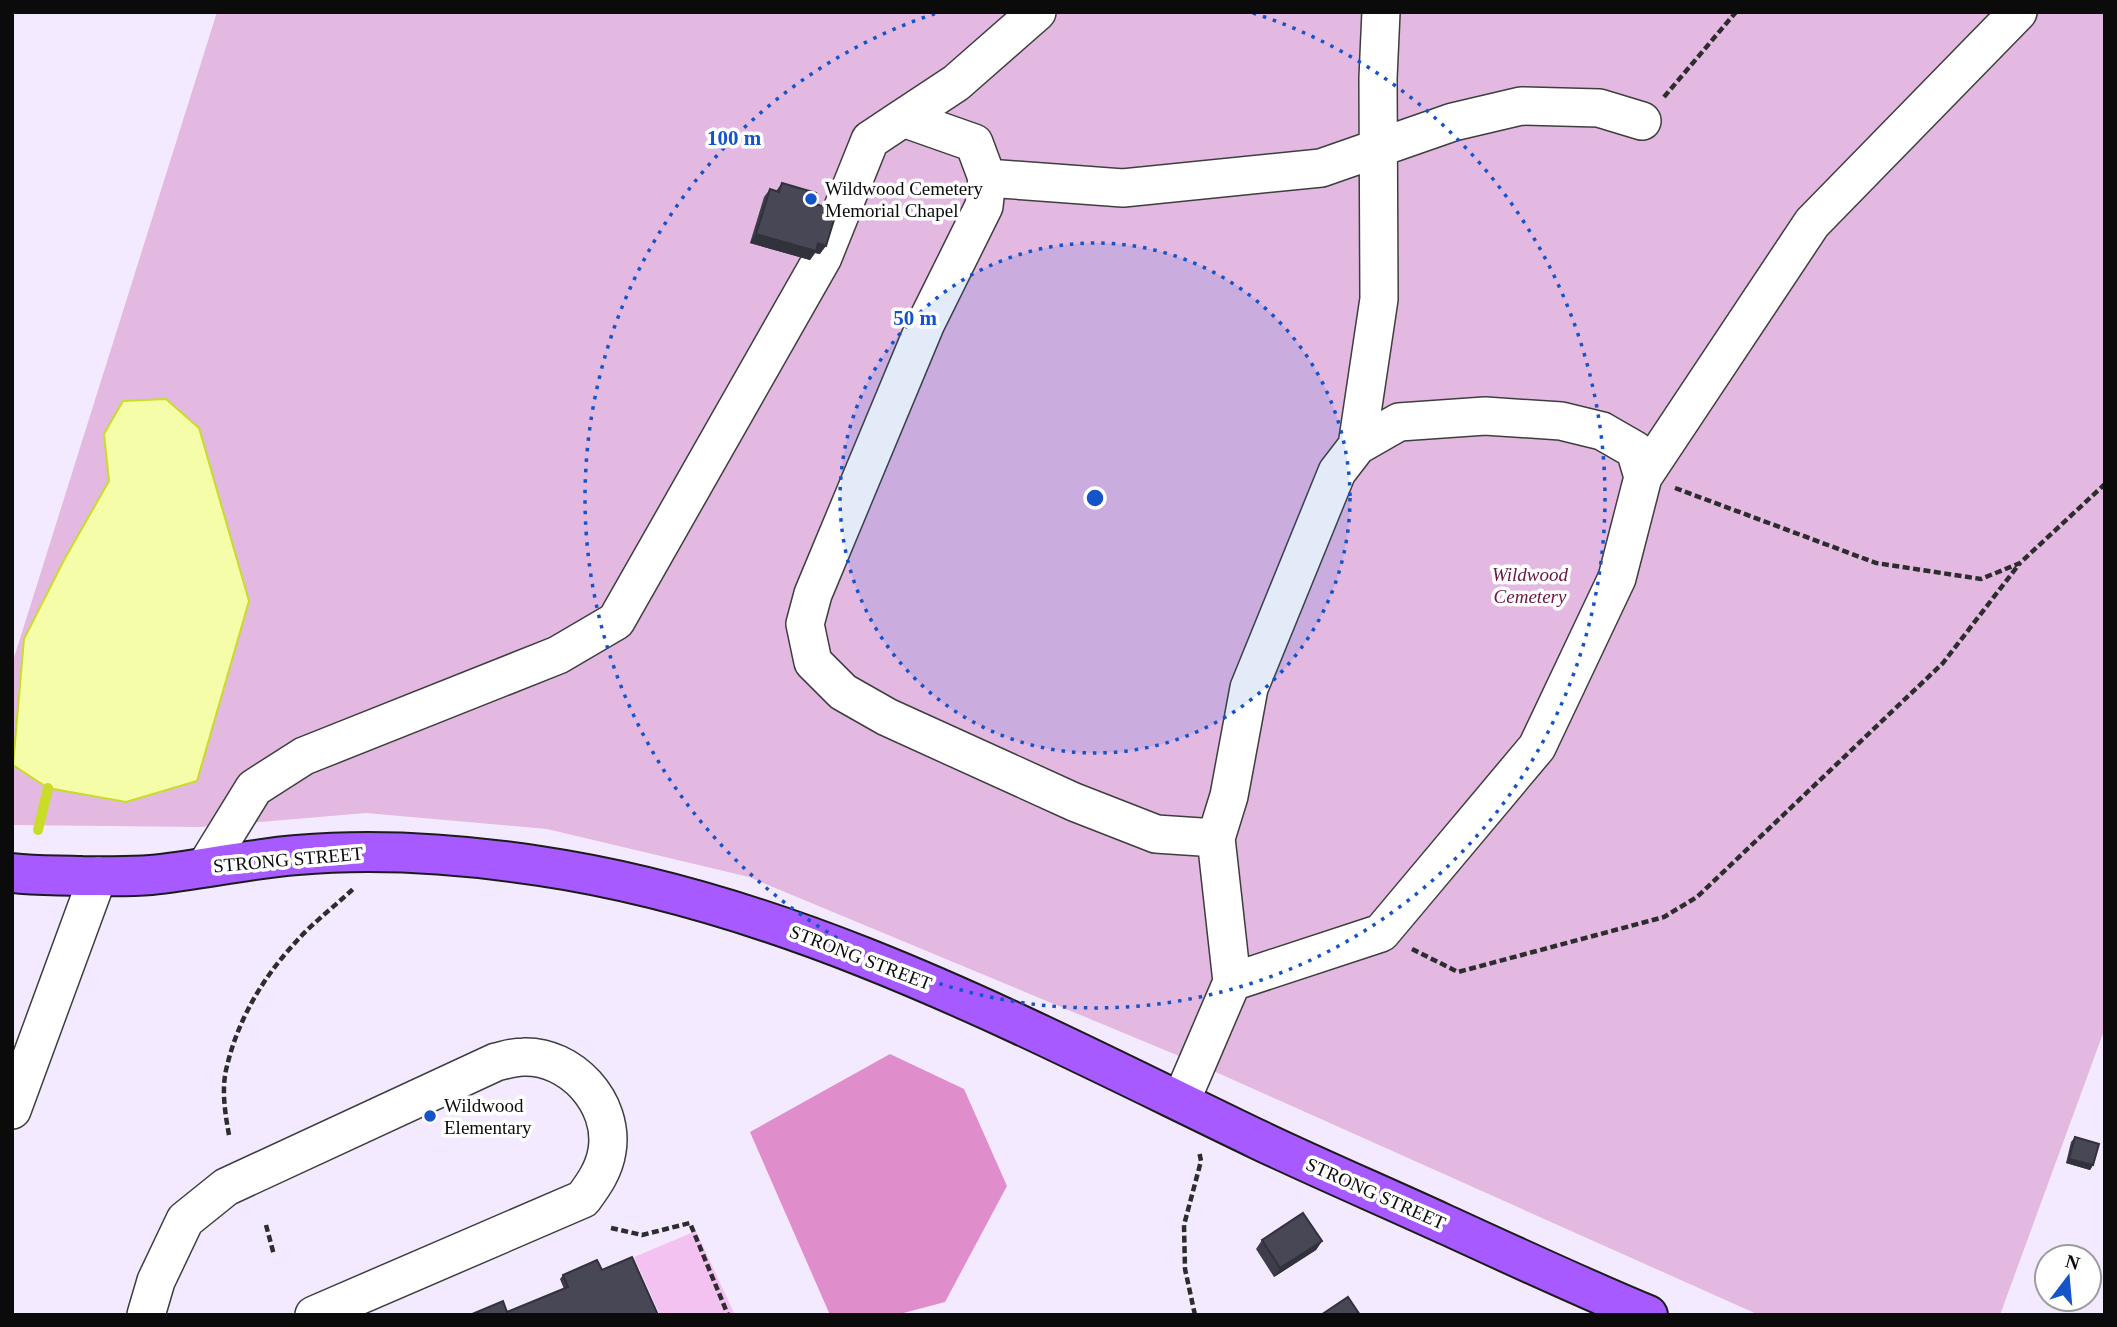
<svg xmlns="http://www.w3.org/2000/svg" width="2117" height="1327" font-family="Georgia,serif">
<rect width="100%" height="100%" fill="#f4eaff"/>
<path fill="#e08dcb" d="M890 1054 964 1089 1007 1186 945 1302 896 1315H830L750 1132Z"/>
<path fill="#e3b9e2" d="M217 12H2105V1028L2000 1315H1759L1191 1061 749 877 547 829 366 813 199 827 12 825V664Z"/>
<path fill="#f4c2f1" d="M696 1231 735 1315H660L634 1257Z"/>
<path fill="#f6fda8" stroke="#c9dc27" stroke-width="2" d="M166 399 199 428 249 601 197 781 126 802 48 788 13 765 24 639 64 560 109 481 104 434 123 401Z"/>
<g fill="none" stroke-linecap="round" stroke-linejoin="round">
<path stroke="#c9dc27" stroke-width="10" d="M38 830 48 788"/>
<g stroke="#3e3e3e" stroke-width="40">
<path id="minor" d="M903 118 956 83 1037 12
M987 178 1123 188 1321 168 1453 122 1521 106 1599 108 1642 121
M1357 446 1379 299 1378 78 1381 12
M1643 477 1812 223 2018 12
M206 866 254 788 304 756 558 655 616 621 823 257 870 140 903 118 974 143 987 178 984 206 926 323 813 594 805 624 813 662 843 692 887 717 1074 802 1156 834 1216 838 1229 796 1249 688 1337 472 1357 446 1399 422 1485 416 1561 421 1602 431 1635 450 1643 477 1617 578 1537 747 1381 933 1232 982 1216 838
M1181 1101 1232 982
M12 1110 98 876
M146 1315 156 1281 185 1220 226 1187 496 1062C505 1060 514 1057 523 1057 571 1055 615 1103 607 1151 604 1170 594 1184 583 1199L314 1315"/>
</g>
<g stroke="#1c1c1c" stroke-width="42">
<path id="major" d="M12 873C36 876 58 875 82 876 105 876 128 877 151 875 200 870 248 859 297 855 377 848 461 854 540 866 797 904 1028 1029 1259 1140 1320 1169 1381 1195 1442 1223 1510 1254 1578 1286 1648 1315"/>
</g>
<path stroke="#2d2d2d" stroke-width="4.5" stroke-dasharray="7 3.5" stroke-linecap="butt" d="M1664 97 1736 12
M1675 488 1876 563 1981 579 2020 563 2105 484
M1412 949 1458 972 1664 917 1697 897 1943 663 2020 563
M229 1135C225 1113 221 1088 227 1066 238 1020 262 979 294 944 311 924 334 907 353 889
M266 1225 274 1255
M611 1228 642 1235 690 1223 728 1315
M1195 1315 1185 1269 1184 1225 1201 1161 1199 1151"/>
<use href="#minor" stroke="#fff" stroke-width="37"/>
<use href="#major" stroke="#a65aff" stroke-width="38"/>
</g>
<path fill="#3e3d49" d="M782 183 813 203 825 217 820 254 815 253 810 260 750 243 764 197 770 189 776 191Z
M2075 1137 2093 1165 2090 1170 2066 1163 2071 1142Z
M1262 1240 1322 1241 1316 1250 1274 1277 1256 1249Z
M602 1270 658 1315 507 1312 564 1289 560 1279 563 1275Z"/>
<path fill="#32323c" d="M756 234 818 243 826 246 820 254 815 253 810 260 750 243Z
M2069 1159 2093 1165 2090 1170 2066 1163Z
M1322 1241 1316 1250 1274 1277 1280 1268Z"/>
<path fill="#484755" stroke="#32323c" stroke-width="2" d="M782 183 816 193 813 203 827 208 825 217 834 220 826 246 818 243 816 251 756 234 770 189 779 192Z
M2075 1137 2099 1144 2093 1165 2069 1159Z
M1303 1213 1322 1241 1280 1268 1262 1240Z
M632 1257 658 1315H470L503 1301 507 1312 568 1287 563 1275 597 1260 602 1270Z
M1348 1297 1360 1315H1321Z"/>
<circle cx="1095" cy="498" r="255" fill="#1553c9" fill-opacity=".12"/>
<g fill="none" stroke="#1553c9" stroke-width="3.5" stroke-dasharray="3.5 7">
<circle cx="1095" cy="498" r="255"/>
<path d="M1253 13A510 510 0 1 1 937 13"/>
</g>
<g fill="#1553c9" stroke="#fff" stroke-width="2.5">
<circle cx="811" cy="199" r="7"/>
<circle cx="430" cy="1116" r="7"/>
</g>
<g text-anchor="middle" stroke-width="7" stroke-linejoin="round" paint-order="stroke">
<g font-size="19" fill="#0b0b0b" stroke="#fff" text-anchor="start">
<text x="825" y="195">Wildwood Cemetery<tspan x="825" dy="22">Memorial Chapel</tspan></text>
<text x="444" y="1112">Wildwood<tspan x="444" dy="22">Elementary</tspan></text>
</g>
<g font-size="19" font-style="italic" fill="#691640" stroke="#fff">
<text x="1530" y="581">Wildwood<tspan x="1530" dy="22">Cemetery</tspan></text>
</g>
<g font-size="19" fill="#0b0b0b" stroke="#fff">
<text transform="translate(288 859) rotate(-5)" y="7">STRONG STREET</text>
<text transform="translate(861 957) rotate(21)" y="7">STRONG STREET</text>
<text transform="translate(1376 1193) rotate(24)" y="7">STRONG STREET</text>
</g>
</g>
<circle cx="1095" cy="498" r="10" fill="#1553c9" stroke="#fff" stroke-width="3.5"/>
<g font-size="21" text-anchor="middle" font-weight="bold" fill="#1553c9" stroke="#fff" stroke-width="7" stroke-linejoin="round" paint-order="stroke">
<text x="734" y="145">100 m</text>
<text x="915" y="325">50 m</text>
</g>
<rect width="2117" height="1327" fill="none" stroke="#0b0b0b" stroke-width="28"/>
<g transform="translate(2068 1278) rotate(16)"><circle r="33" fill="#ffffff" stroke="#9d9d9d" stroke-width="2"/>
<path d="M0-5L12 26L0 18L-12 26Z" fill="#1553c9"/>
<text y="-10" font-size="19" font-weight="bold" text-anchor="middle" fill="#0b0b0b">N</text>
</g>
</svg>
